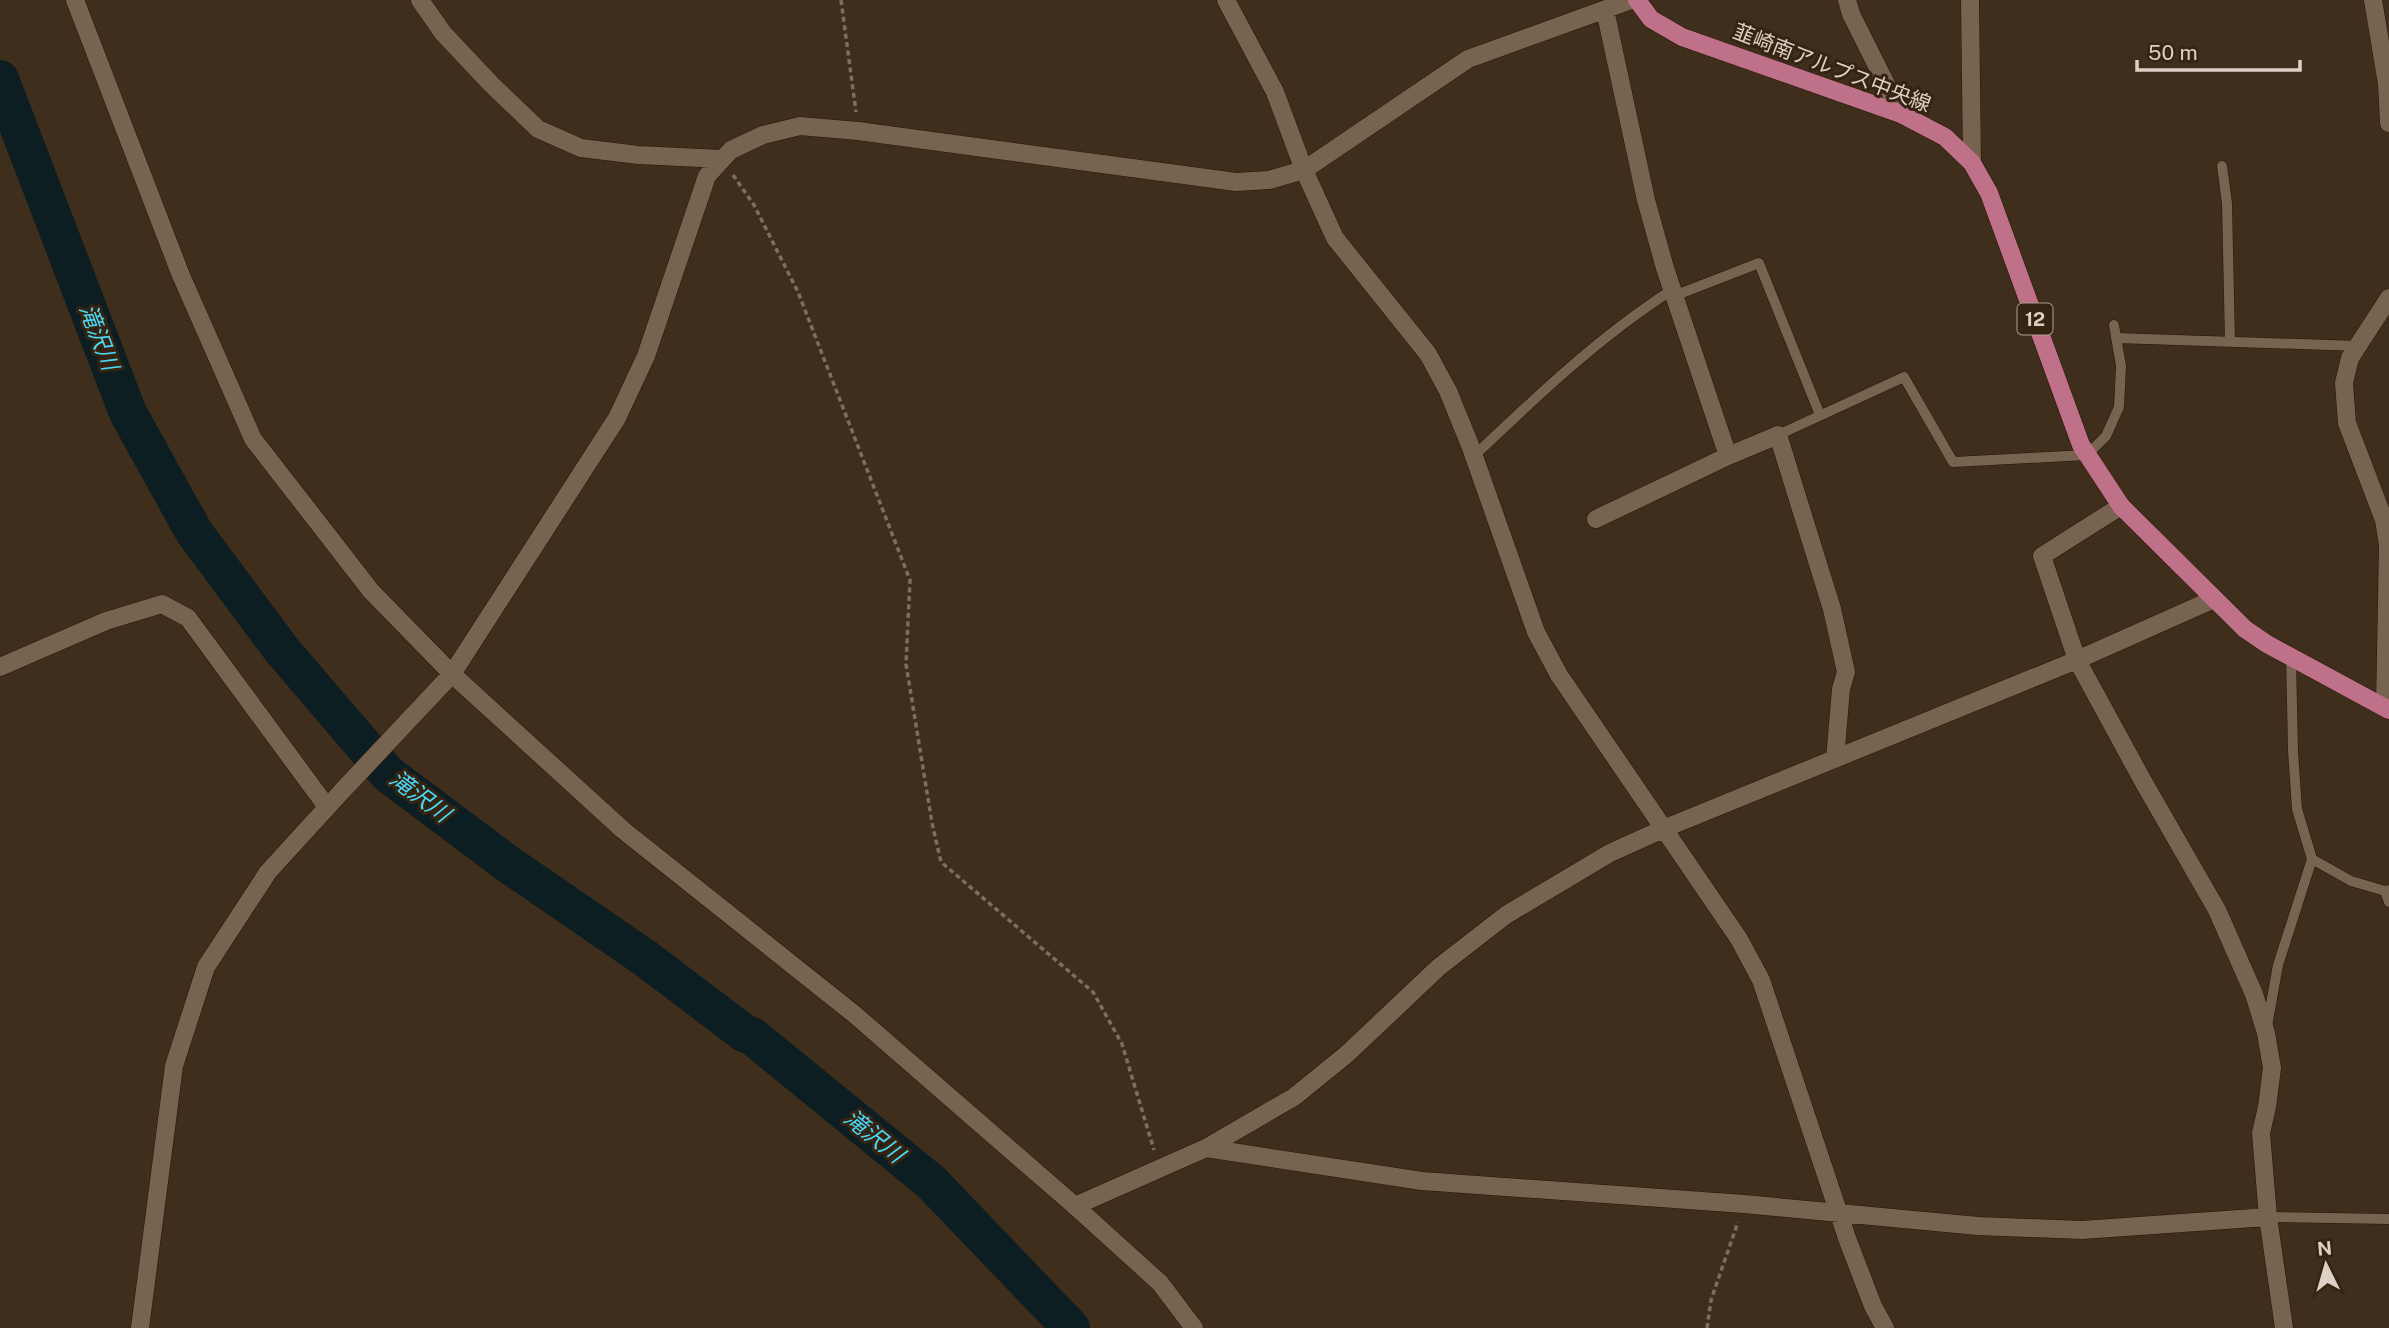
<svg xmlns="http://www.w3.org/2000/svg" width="2389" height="1328" font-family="'Public Sans','Noto Sans JP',sans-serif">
<rect width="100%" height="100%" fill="#402e1c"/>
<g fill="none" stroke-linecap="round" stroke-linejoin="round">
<path stroke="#0c1e22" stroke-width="38" d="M0 79 128 413 194 532 281 649 388 774 508 864 645 958 744 1033 752 1036 931 1182 1071 1328"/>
<g stroke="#261605" stroke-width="11">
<path id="service" d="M2222 166 2227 203 2230 342
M1674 296 1759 263 1820 415
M2116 338 2358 346
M1778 435 1904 377 1953 462 2087 455 2106 436 2119 407 2121 366 2114 325
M1474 456C1536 397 1600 336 1672 290
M2291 657 2293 751 2297 809 2312 859 2351 881 2385 891 2389 890
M2385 891 2389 902
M2267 1026 2278 965 2312 859
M2268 1217 2389 1219"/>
</g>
<g stroke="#261605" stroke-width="19">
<path id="minor" d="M75 0 180 273 253 439 371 591 452 674
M420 0 443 33 491 84 538 129 581 148 638 155 722 159
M1226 0 1275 92 1304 170 1335 238 1428 354 1448 391 1470 445 1536 632 1559 675 1739 939 1761 980 1848 1241 1873 1306 1885 1328
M1847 0 1851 14 1901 114
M1970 0 1972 163
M2373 0 2387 84 2389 123
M1605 10 1646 200 1665 268 1728 456
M2121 506 2042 556 2077 660 2144 783 2217 910 2254 994 2266 1033 2272 1068 2267 1107 2261 1133 2268 1217 2284 1328
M1596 519 1728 456 1778 435 1832 609 1846 672 1841 689 1835 759
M0 667 106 621 162 604 188 618 327 807
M2385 707 2388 545 2384 520 2347 423 2344 383 2350 358 2389 298
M343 790 452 674 617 418 646 356 707 176 731 150 763 135 800 126 858 131 1236 182 1269 180 1304 170 1468 59 1631 0
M1206 1148 1422 1181 1744 1204 1978 1226 2082 1230 2268 1217
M1075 1206 1206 1148 1294 1097 1347 1054 1439 967 1506 915 1610 853 1663 829 2077 660 2214 599"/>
</g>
<g stroke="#261605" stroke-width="19">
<path id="tertiary" d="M452 674 623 830 854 1014 1075 1206 1160 1283 1194 1328
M140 1328 174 1066 206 967 268 872 343 790"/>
</g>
<g stroke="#261605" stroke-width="19">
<path id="primary" d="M1637 0 1651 19 1682 37 1901 114 1945 137 1972 163 1989 193 2081 445 2121 506 2245 629 2267 644 2389 710"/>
</g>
<path stroke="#7e6e5f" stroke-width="3.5" stroke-dasharray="5 3.5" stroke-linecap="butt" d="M841 0 856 112
M733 175 754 205 798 292 910 580 906 664 932 823 941 862 1093 992 1122 1044 1154 1150
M1707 1328 1711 1300 1738 1222"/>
<use href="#service" stroke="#77634f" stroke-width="10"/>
<use href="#minor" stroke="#77634f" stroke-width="18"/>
<use href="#tertiary" stroke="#77634f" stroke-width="18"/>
<use href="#primary" stroke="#c0718a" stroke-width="18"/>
</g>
<g text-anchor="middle" stroke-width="6" stroke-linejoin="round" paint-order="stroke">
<rect fill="#362413" stroke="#ab9d90" stroke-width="2" x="2017.5" y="303.5" width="35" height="31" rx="5"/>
<g font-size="19" font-weight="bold" fill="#ddd1c6">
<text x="2035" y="326">12</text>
</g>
<g font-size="21" fill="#ddd1c6" stroke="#362413">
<text transform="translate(1832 68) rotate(21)" y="7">韮崎南アルプス中央線</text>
</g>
<g font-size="23" font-style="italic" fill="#49d9f7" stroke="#362413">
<text transform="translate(99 337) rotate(69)" y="8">滝沢川</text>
<text transform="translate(420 796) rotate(37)" y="8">滝沢川</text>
<text transform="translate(874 1136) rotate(39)" y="8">滝沢川</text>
</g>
</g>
<g transform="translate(2326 1265) rotate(355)" stroke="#362413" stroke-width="5" paint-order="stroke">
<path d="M0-5L12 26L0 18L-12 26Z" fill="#ddd1c6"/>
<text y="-10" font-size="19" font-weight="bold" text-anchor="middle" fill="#ddd1c6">N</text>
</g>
<path d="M2137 60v10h163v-10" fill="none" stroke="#ddd1c6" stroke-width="3.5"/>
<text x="2148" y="60" font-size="21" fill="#ddd1c6" stroke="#362413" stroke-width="5" paint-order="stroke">50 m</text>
</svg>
